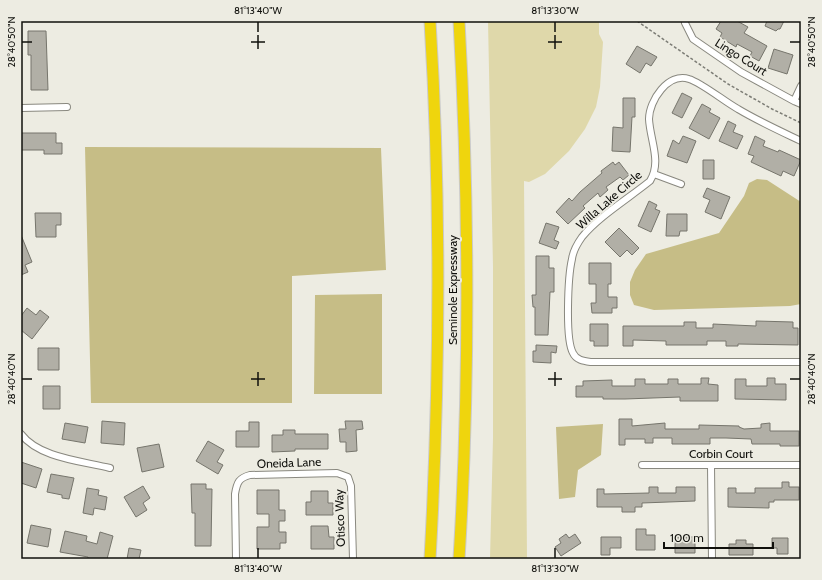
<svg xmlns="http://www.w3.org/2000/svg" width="822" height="580" font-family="Cabin,sans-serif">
<rect width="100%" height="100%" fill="#edece2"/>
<path fill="#dfd8aa" d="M488 21H599V34L603 42 600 87 596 107 585 129 569 151 545 174 529 182 524 181 527 559H490L493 438V267Z"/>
<path fill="#c6bd86" d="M85 147 381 148 386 270 292 276V403H91Z
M757 179 767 180 801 202V304L790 306 654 310 634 305 630 295V282L635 270 646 254 719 233 744 196 749 183Z
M382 294V394H314L315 295Z
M603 424 601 455 578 470 575 497 559 499 556 427Z"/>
<path fill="#b1afa6" stroke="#76756c" d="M721 21H737L748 27 744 33 767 46 759 61 750 56 752 52 737 44 736 47 720 37 722 33 716 29Z
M767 21H784L780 29H778L776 31 765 26Z
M28 31H46L48 90H31V55H28Z
M637 46 657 57 651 66 646 63 640 73 626 64Z
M774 49 793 55 787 74 768 68Z
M682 93 692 98 682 118 672 113Z
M623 98H635V117H632L630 152 612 151 613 127 623 128Z
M702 104 711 109 709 112 720 118 709 139 689 128Z
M728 121 736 125 733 132 743 136 737 149 719 141Z
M21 133H56V143H62V154H44V150H21Z
M683 136 696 141 687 163 667 156 673 140 679 144Z
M755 136 765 141 763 146 778 152 779 150 801 160 794 176 783 171 781 176 751 162 754 156 748 154Z
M703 160H714V179H703Z
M613 162 615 165 619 162 629 175 623 180 620 177 606 187 608 190 600 197 598 193 583 206 585 208 568 224 556 212 569 198 572 201 580 192 602 173 601 171Z
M707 188 730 197 721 219 705 212 710 200 703 197Z
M649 201 657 205 655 209 660 211 651 232 638 226Z
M35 213H61V225H56V237H36Z
M667 214H687V231H680L679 236H666Z
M546 223 559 227 554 240 559 242 556 249 539 243Z
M619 228 639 248 632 255 627 250 620 257 605 242Z
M21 235 32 262 25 265 28 272 21 275Z
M536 256H549V268H554V292H550L548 335H535V307H533L532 295H536Z
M589 263H611V284H608V297H617V308H612V313H592L591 303H596V284H589Z
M27 308 36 315 40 310 49 317 32 339 21 330V316Z
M756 321 793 322V328H798V345L738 344V346H726V341H707V345H666V341L633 340V346H623V326H684V322H696V328H713V324L756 326Z
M590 324H608V346H594V341H590Z
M536 345 557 346 556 353 551 352V363L533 362V351H536Z
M38 348H59V370H38Z
M701 378H709L708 384 718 385V401H680V397L625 399H603V397H576V386H583V381L612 380V386H635V379H645V384H668V379H678V384H701Z
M767 378H775V384H786V400L735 399V379H746V386H767Z
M43 386H60V409H43Z
M619 419H632V426L665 423V429H699V425L739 426V427L744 429 761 428V424L770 423V431H799V446H780V444H752L751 439 726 438H710V444H672V438H653V443H645V439H625V445H619Z
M102 421 125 423 124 445 101 443Z
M345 421H362L363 429 356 430 357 451 346 452V442H340L339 429H346Z
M249 422H259V447H236V431H249Z
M65 423 88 427 85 443 62 439Z
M283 430H295V434H328V449H295V451L272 452V435H283Z
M208 441 224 450 217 462 223 465 218 474 196 461Z
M159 444 164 467 142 472 137 448Z
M21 462 42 469 36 488 21 483Z
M51 474 74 478 69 499 62 498V495L47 492Z
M782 482H789V487H799V500H774V502H769V508L728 507V488H736V493H755V488H782Z
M191 484H206V489H212L211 546H195V513H192Z
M143 486 150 498 143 503 147 510 136 517 124 497Z
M649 487H658V493H676V487H695V501L642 503V507H635V512H622V507H597V489H604V494L649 493Z
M87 488 99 490 98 495 107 497 105 510 94 508 93 515 83 513Z
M257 490H279V510H285V521H279V532H286V543H280V549H257V527H269V514H257Z
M311 491H328V503H333V515H306V502H311Z
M31 525 51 529 48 547 27 543Z
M311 526H328L329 537H334V549H311Z
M636 529H646V535H655V550H636Z
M65 531 87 536 86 541 97 544 100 532 113 536 107 559H88V557L60 552Z
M566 534 569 538 575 534 581 543 561 556 555 547 561 543 559 539Z
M601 537H621V548H610V555H601Z
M675 537H695V553H675Z
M772 538H788V554H777V548H772Z
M736 540H746V544H753V555H729V544H736Z
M129 548 141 550 139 559H127Z"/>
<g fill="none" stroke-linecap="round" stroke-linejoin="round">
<g stroke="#89887f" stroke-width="8">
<path id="street" d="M685 23 693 39 741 72 794 101
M801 86 794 101 801 104
M21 108 67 107
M801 141C780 131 758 121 738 109 725 102 702 83 689 79 668 72 649 101 649 119 650 140 662 162 650 181 629 198 598 217 582 237 577 244 573 251 572 259 568 276 565 339 573 353 576 360 584 361 591 362H801
M654 174 681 184
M21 434C39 458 82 461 110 468
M642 465H801
M711 465 712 559
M236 559 235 494C237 482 239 478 250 475L337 473 348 477 351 486 353 559"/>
</g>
<g stroke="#cacaca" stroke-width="13">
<path id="highway" d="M430 21C441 200 440 380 430 559
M459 21C469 200 470 380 459 559"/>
</g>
<path stroke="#7d7d76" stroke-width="1.5" stroke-dasharray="3 2" stroke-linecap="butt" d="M637 21 728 84 772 109 801 123"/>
<use href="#street" stroke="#fff" stroke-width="6"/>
<use href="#highway" stroke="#efd50d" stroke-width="11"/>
</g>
<path fill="none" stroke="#10100c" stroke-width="1.5" d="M258 22V32M555 22V32M258 35V49M555 35V49M22 42H32M251 42H265M548 42H562M790 42H800M258 372V386M555 372V386M22 379H32M251 379H265M548 379H562M790 379H800M258 548V558M555 548V558"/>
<g text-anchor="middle" stroke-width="4" stroke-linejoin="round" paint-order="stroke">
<g font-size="12" fill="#10100c" stroke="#edece2">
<text transform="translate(741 57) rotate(32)" y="4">Lingo Court</text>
<text transform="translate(609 200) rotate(-41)" y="4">Willa Lake Circle</text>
<text transform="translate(453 290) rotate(-90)" y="4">Seminole Expressway</text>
<text x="721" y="458">Corbin Court</text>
<text transform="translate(289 463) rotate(-2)" y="4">Oneida Lane</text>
<text transform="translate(340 518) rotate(-92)" y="4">Otisco Way</text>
</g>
</g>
<rect width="822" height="580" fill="none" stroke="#edece2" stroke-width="44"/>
<path d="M664 542v6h109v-6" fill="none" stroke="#10100c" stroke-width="2"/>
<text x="670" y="542" font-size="12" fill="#10100c" stroke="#edece2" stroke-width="3" paint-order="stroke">100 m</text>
<rect x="22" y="22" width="778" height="536" fill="none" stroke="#10100c" stroke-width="1.5"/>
<g font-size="10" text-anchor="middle" fill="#10100c">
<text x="258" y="14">81°13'40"W</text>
<text x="555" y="14">81°13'30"W</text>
<text transform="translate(11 42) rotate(-90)" y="4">28°40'50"N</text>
<text transform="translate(811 42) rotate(-90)" y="4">28°40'50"N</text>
<text transform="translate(11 379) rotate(-90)" y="4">28°40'40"N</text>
<text transform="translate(811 379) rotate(-90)" y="4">28°40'40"N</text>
<text x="258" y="572">81°13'40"W</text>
<text x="555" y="572">81°13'30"W</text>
</g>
</svg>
